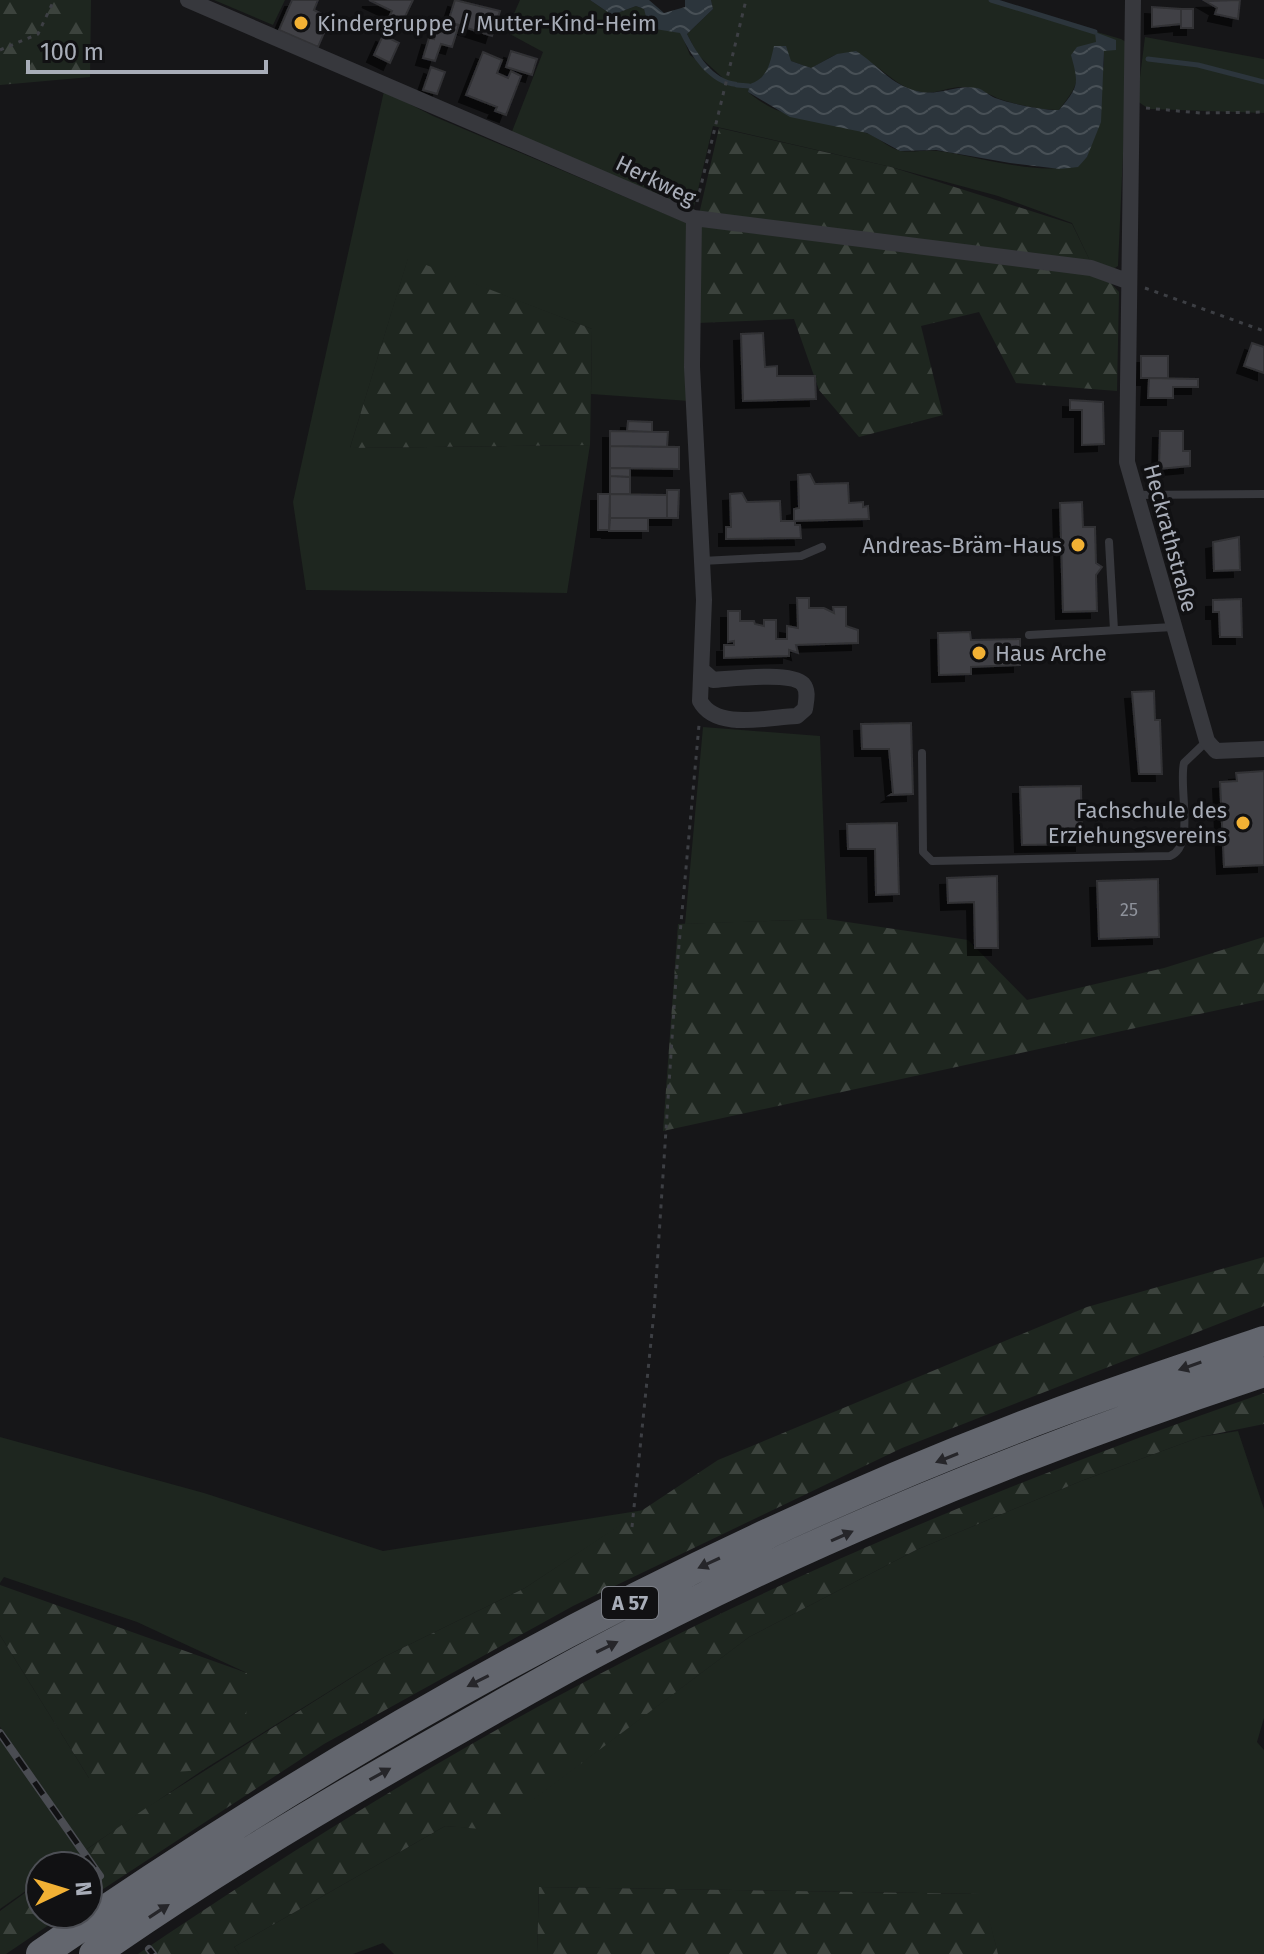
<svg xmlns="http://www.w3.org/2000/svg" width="1264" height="1954" font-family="'Fira Sans',sans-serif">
<defs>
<pattern id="forest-firs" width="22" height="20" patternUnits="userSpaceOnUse" patternTransform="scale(2)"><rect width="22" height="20" fill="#1e261f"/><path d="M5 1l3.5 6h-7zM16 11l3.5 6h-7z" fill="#3c433d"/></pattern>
<pattern id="water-waves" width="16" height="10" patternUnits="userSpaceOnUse" patternTransform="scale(2)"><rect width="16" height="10" fill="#2c353c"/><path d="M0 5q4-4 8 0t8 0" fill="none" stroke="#485056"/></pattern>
<filter id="shadow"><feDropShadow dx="-7" dy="7" stdDeviation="0" flood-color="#0009"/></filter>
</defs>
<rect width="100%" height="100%" fill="#161618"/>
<path fill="#1e261f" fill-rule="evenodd" d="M214 0H285L273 25Z
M520 0H590L612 15 636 6 644 9C651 27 665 27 681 33L690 55 726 81 698 55 687 34 713 9 711 0H988L1121 39 1128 43 1118 266 1113 269 1090 261 1072 223 998 196 891 167 713 126 693 211 511 134 543 52 506 32ZM1096 33 1104 50V64L1087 157C1061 184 975 155 938 151 926 149 913 153 901 151 890 149 879 138 869 134 825 115 790 127 748 92L769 70 791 61 811 68C819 65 830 56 839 54 870 50 887 82 915 91 933 97 947 86 964 87 976 87 982 91 993 96 1005 103 1046 111 1059 110 1071 94 1082 83 1074 64L1096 42Z
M1145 37 1264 59V113L1149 109 1137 101Z
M384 91 433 116 687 223 689 401 591 394 592 329 408 259 350 448 590 445 567 593 306 590 293 502Z
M703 727 820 736 827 919 685 924Z
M1238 1431 1264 1509V1718L1257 1742 1264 1750V1954H998L982 1894 539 1887 537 1954H394L383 1943 353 1954H239L234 1947 445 1826 493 1829 749 1637 916 1550 1081 1481 1200 1437Z
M0 1437 204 1493 383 1551 644 1510 525 1588 386 1656 203 1770 62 1866H40V1881L0 1909V1740L71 1831 0 1727V1635L89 1778 247 1673 137 1622 4 1577 0 1583Z"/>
<path fill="url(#forest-firs)" d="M0 0H91L90 77 0 85Z
M719 128 891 167 1072 224 1090 261 1119 292 1117 391 1016 383 979 312 921 326 943 415 859 437 819 390 794 319 697 323V223Z
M408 258 592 329 590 445 350 448Z
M827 919 968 940 1027 1000 1164 968 1264 937V1000L663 1131 678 924Z
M1264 1257V1306L902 1448 573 1606 324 1744 88 1899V1866H63L146 1808 386 1656 525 1588 718 1460 1087 1307Z
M1264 1393V1424L1200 1437 1081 1481 916 1550 749 1637 493 1830 445 1826 234 1947 239 1954H138C234 1889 332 1826 432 1767 692 1613 979 1492 1264 1393Z
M0 1585 247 1673 246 1727 203 1770 89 1778 0 1635Z
M40 1882V1914H65L6 1954H0V1911Z
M539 1887 983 1894 998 1954H537Z"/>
<path fill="url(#water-waves)" d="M590 0H649L664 13 685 7V0H711L713 9 687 34C697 54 713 80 737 82V87C709 85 691 56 680 33L649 28 644 9 636 6 612 15Z
M1095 32 1116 40V50L1104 51 1101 122 1087 157 1078 167 1060 169 1010 163 936 150 900 151 867 133 790 117 748 92 750 84C768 78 770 63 774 46H786L791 61 811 68 837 54 856 51C877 64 891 85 917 91 937 97 956 84 977 88 984 90 987 94 993 97 1006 103 1047 111 1059 110 1079 86 1079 84 1071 55L1077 47 1096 42Z"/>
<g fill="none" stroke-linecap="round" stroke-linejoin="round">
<path stroke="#2c353c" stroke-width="5" d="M991 0 1095 32
M1148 59 1198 65 1264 82
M737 85 749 86"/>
</g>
<path fill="#404145" stroke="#303034" stroke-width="2" filter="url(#shadow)" d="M292 0H318L314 10 324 15 317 30 324 33 318 47 279 30Z
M369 0H413L401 25 388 19 392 11Z
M455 0 500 11 492 36 448 22Z
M1240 0 1238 19 1215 14 1217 8 1205 1Z
M1152 7 1181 9V24L1152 27Z
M1181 9H1193V28H1181Z
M444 21 459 25 452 47 441 44 435 61 423 58 429 38 434 39 436 30 441 32Z
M383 35 399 43 390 63 374 55Z
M511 51 537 59 532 75 506 67Z
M483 52 502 60 497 73 508 78 511 71 521 76 506 115 495 111 497 107 466 95Z
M431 67 445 72 437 94 423 90Z
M763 333 765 367 777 366V376H815L816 399 743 401 741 334Z
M1252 343 1264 347V373L1244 366Z
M1141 356H1168V378H1141Z
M1149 378 1198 379V387H1173V398H1148Z
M1070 400 1103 402 1104 444 1082 445V410H1070Z
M628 421 652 422V432L627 431Z
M610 431 668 432 667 447 610 446Z
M1160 431H1183V451H1190V466L1159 469Z
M610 446 679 447V469L610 468Z
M610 468H630V477L610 476Z
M810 474 815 484 848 483 849 503 863 502V507L868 506 869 519 794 521V509L799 508 798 475Z
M610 476 630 477V494H610Z
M667 490H679L678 518H667Z
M742 493 747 502 780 501 781 521H795V525H800L801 538 726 539V527H731L730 494Z
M598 494H610L609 530H598Z
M610 494 667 495V518H610Z
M1082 502 1083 527H1095L1096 563 1102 567 1096 575 1097 611 1063 612 1060 503Z
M610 518H648V531H609Z
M1239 537 1240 570 1214 571 1213 542Z
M797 598H809V608H824L834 613 833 607H846V626L858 630V643L796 645 798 653 789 650V656L724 658V645H734V641L728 642V611H740V621H754L755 624 764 626V620H776V639H787V626L798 628Z
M1241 599 1242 637H1220L1219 612H1213V600Z
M970 632 971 640 1020 639V665L971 667V674L939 675 938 633Z
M1154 691 1155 720H1160L1162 774H1139L1132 692Z
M911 723 913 794 890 795 893 793 889 749H862L861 724Z
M1264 771V865L1224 867 1220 782 1237 781 1236 773Z
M1081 786 1082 844 1022 845 1020 787Z
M897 823 899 894 876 895 875 849H848L847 824Z
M997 876 998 948H975L974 902 948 903 947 878Z
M1158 879 1159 937 1099 939 1097 881Z"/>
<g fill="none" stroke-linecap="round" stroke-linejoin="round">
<path stroke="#3d3f44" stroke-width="3" stroke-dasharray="4 6" stroke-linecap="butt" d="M0 50 38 34 54 0
M1146 108 1200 113 1264 112
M697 202 746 0
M1145 288 1264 331
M632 1527 654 1312 676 978 699 725"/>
<path stroke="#37383d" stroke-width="8" d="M1134 495 1264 494
M1109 542 1114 630
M702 561 801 556 822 547
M1029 635 1173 627
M922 753 923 852 932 861 1170 856C1196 846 1178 788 1184 763L1207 741"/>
<path stroke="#37383d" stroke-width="16" d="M188 0 694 218 1091 268 1127 281
M1133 0 1127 462 1207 741 1216 751 1264 749
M694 218 692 367 704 600 700 701C716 731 768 717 797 716L805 709C806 701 809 691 803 684 791 671 731 679 713 680L702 670"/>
<path stroke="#63666e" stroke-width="30" d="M41 1954C357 1735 700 1545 1062 1411 1129 1386 1197 1364 1264 1341
M94 1954C205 1876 323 1806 441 1739 491 1711 540 1682 591 1655 804 1541 1034 1448 1264 1372"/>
<g stroke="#4a4c52" stroke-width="8">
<path id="rail" d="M0 1733 100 1876
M149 1949 153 1954"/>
</g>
<use href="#rail" stroke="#111113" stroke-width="5" stroke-dasharray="15" stroke-linecap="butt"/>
</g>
<defs><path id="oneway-solid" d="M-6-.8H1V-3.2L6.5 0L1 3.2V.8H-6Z" transform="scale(2)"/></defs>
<g fill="#26262a">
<use href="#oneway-solid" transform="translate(1190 1366) rotate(161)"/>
<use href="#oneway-solid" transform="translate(947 1458) rotate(158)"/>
<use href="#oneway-solid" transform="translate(842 1536) rotate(-24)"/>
<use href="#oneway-solid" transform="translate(709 1563) rotate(155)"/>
<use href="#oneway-solid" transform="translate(607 1647) rotate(-26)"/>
<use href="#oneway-solid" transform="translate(478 1681) rotate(153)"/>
<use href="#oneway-solid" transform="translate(380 1774) rotate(-29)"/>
<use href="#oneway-solid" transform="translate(159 1911) rotate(-33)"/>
</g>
<g fill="#f2b134" stroke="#111113" stroke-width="3">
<circle cx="301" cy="23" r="8"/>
<circle cx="1078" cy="545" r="8"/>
<circle cx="979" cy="653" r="8"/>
<circle cx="1243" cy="823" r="8"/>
</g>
<g text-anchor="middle" stroke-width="7" stroke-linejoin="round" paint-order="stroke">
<g font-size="18" fill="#8e929b">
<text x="1129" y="916">25</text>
</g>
<rect fill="#111113" stroke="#7b7e86" stroke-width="2" x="602" y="1587" width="56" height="32" rx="6"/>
<g font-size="20" font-weight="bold" fill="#a8adb8">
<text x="630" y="1610">A 57</text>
</g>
<g font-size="22" fill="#a8adb8" stroke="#111113" text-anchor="start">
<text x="317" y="31">Kindergruppe / Mutter-Kind-Heim</text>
<text x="1062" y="553" text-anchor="end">Andreas-Bräm-Haus</text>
<text x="995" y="661">Haus Arche</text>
<text x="1227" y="818" text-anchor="end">Fachschule des<tspan x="1227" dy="25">Erziehungsvereins</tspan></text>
</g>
<g font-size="22" fill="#a8adb8" stroke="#111113">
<text transform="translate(656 180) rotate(26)" y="8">Herkweg</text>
<text transform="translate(1171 538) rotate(75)" y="8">Heckrathstraße</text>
</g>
</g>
<g transform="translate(64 1890) rotate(86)"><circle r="38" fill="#111113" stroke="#4d4f55" stroke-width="2"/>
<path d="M0-6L14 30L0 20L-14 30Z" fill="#f2b134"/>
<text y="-12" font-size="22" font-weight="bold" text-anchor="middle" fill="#a8adb8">N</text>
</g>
<path d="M28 60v12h238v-12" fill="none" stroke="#a8adb8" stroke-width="4"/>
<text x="40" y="60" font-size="24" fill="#a8adb8" stroke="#111113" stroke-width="6" paint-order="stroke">100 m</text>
</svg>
